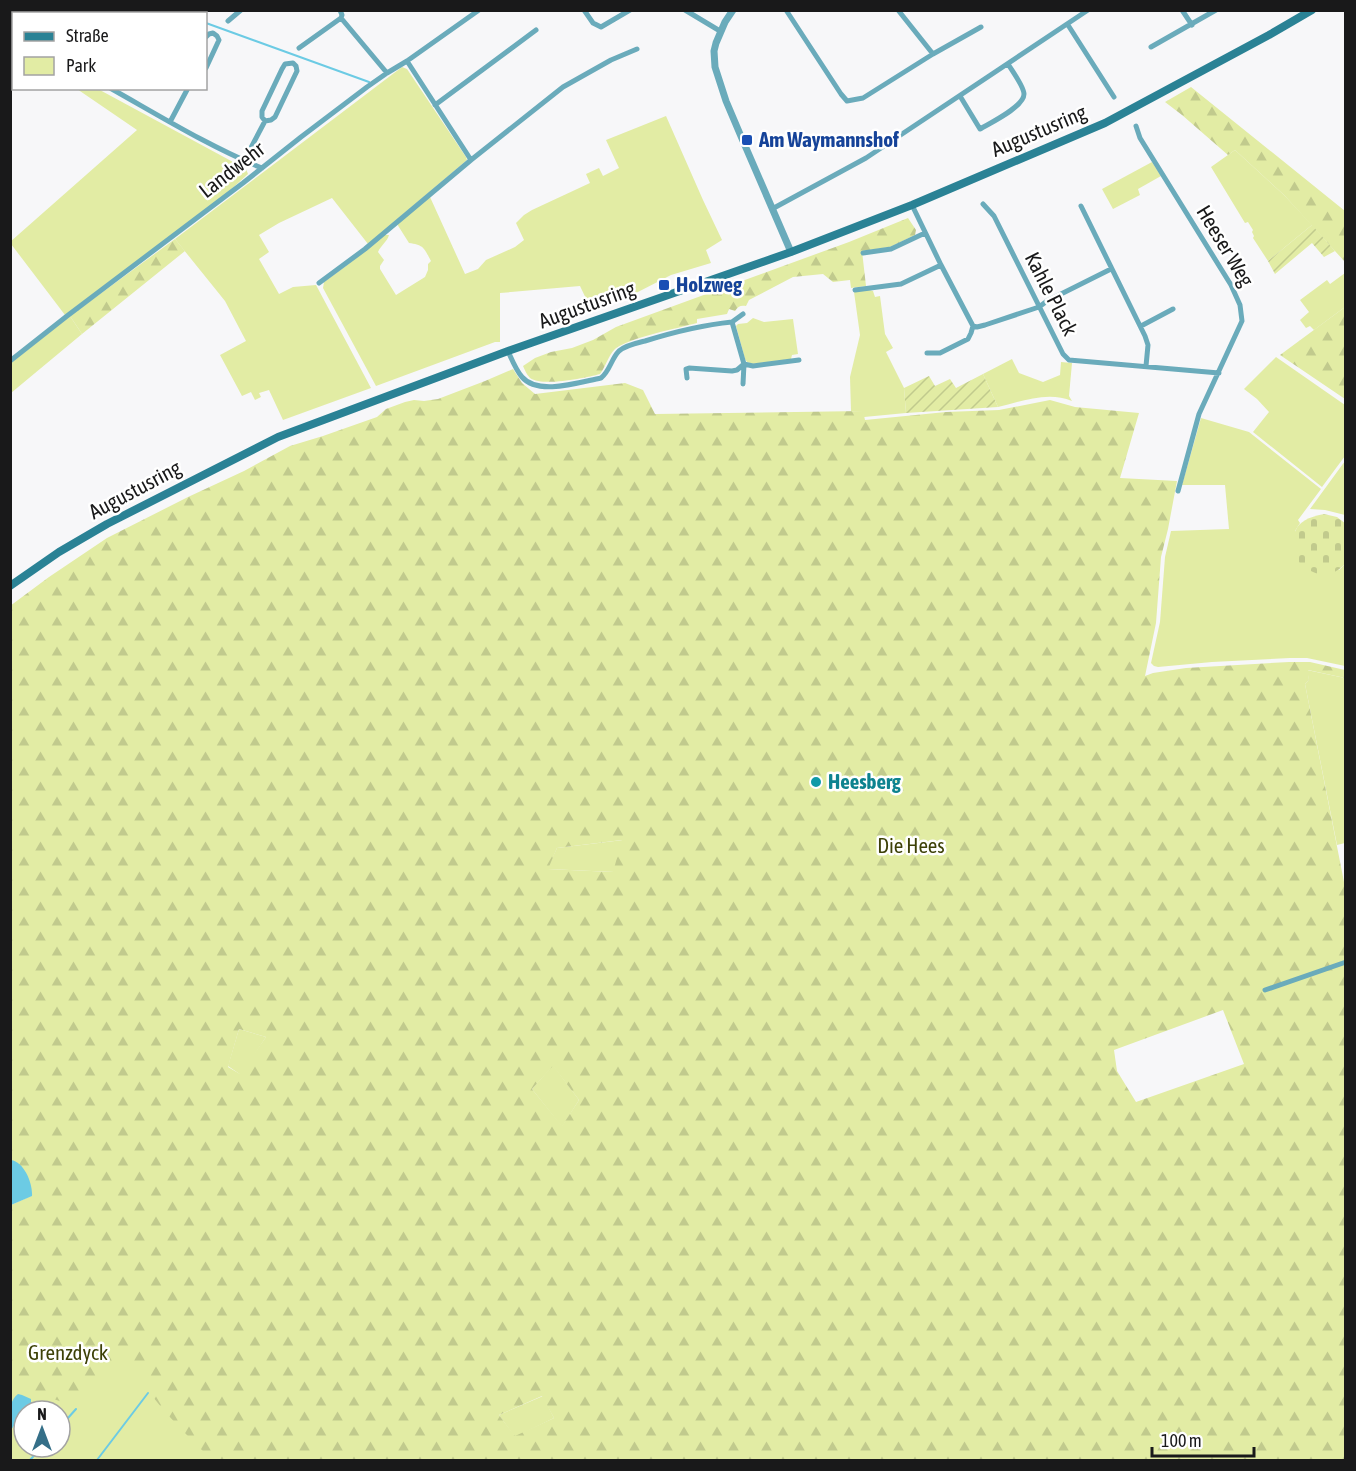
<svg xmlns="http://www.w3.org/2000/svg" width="1356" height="1471" font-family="'Asap Condensed',sans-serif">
<defs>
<pattern id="forest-firs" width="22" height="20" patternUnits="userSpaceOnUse" patternTransform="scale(1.5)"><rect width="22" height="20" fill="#e2eca4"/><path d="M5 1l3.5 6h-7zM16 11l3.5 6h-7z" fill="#c1ca8d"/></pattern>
<pattern id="cemetery-stones" width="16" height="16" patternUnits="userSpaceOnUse" patternTransform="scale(1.5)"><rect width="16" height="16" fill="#e2eca4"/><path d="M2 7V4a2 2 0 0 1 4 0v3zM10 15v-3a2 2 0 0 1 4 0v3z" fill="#c1ca8d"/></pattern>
<pattern id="garden-furrows" width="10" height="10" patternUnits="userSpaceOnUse" patternTransform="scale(1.5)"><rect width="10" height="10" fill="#e2eca4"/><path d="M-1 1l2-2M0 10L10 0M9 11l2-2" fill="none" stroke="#c1ca8d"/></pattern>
</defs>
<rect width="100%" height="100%" fill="#f7f7f9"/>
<path fill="#e2eca4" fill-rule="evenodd" d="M402 67 407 69 466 157 467 160 368 244 332 198 279 223 259 235 269 252 259 259 279 294 293 287 316 285 371 388 283 420 269 390 259 393 261 397 255 400 251 392 242 396 220 355 246 341 225 301 175 239Z
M77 89H98L246 169 248 174 226 194 65 315 11 244 10 242 137 130Z
M666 116 703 200 722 240 706 250 711 263 671 275 636 293 591 309 580 286 500 293V342H495L376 386 323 288 324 282 346 266 384 235H389C387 242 381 245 378 252L384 260 380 266V269L396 295 425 277 428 270V264L431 261C424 248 424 245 409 243L397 224 430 197 465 274 478 269 486 260 515 247 524 240 516 223 524 215 532 210 590 183 586 174 599 168 603 176 619 168 606 140Z
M1235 150 1284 195 1312 225 1268 261 1253 238 1254 236 1252 232 1253 230 1248 222 1245 223 1211 167Z
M1152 162 1161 176 1138 189 1140 195 1113 209 1102 189Z
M1345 273V307L1314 330 1310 326 1306 328 1300 320 1309 312 1300 300 1327 280 1330 284Z
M869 290 873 291 875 297 880 296 885 334 893 348 886 352 904 388 906 413 864 417 862 411H851L850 377 860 335 854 292Z
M70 316 82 334 11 393V363Z
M753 318 764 322 793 319 798 354 792 355 791 359 753 364 747 362 745 359 736 326 738 324 747 323Z
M1276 357 1345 405V456L1322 487 1253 432 1269 412 1257 399 1244 389Z
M1012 359 1019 373 1043 382 1060 375 1061 362 1072 363 1069 396 1072 401C1048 391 1023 401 998 407L983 374Z
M1201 418 1249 432 1321 489 1298 520 1300 523 1295 531 1339 570 1345 564V666L1307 658H1290L1212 662 1158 667 1154 666 1151 663 1160 622 1165 557 1171 531 1229 529 1225 485H1182Z
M1345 461V515L1325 510 1310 509Z
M1307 670 1345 678V843L1337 845 1305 684 1309 680Z
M623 840 614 872 547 869 557 848Z
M239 1029 266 1037 241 1075 228 1066Z
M553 1065 579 1100 562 1127 532 1089Z
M82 1259 216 1460H11V1305ZM24 1411H60V1447H24Z
M543 1396 554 1418 515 1437 499 1415Z"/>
<path fill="url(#forest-firs)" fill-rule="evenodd" d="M1191 87 1345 211V262L1284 195 1235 150 1228 155 1182 115 1165 102Z
M908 218 916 230 915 235 890 247 862 251 866 286 851 288 850 280 833 282 823 274 793 277 749 300 746 306C741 305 738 306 735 311L729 309 727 314 697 319V323C679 328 628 338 615 349 608 356 606 366 600 374 585 378 543 387 530 378 526 374 525 370 523 366L535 358 551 352 572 348 593 340 616 327 849 242Z
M175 239 185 251 82 334 70 316Z
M1345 307V399L1280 355Z
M513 369 522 383 535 394 625 383 643 390 655 414 863 411 865 420 946 412 999 410 1050 400 1075 407 1139 413 1120 478 1177 481 1168 529 1161 557 1156 623 1145 676 1153 673 1186 668 1289 662H1310L1345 670V678L1308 670 1309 680 1305 684 1345 887V1460H212C180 1428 147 1397 127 1356L78 1408 11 1383V1205L31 1196 10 1160V606L49 577 107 538 188 497 244 471 290 446 323 436 377 417 386 409 405 402 414 400 424 401 438 399 485 381ZM622 840 613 872 548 869 557 848ZM1223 1010 1244 1064 1136 1102 1117 1071 1114 1050ZM239 1029 266 1037 240 1074 228 1067ZM553 1066 579 1100 562 1126 532 1089ZM542 1396 554 1418 515 1436 499 1415Z"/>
<path fill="url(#cemetery-stones)" d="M1324 514 1337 517 1346 524 1345 564C1330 579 1317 577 1300 564 1288 535 1292 520 1324 514Z"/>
<path fill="url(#garden-furrows)" d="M1312 225 1335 251 1324 257 1312 243 1275 274 1268 261Z
M983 374 998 407 906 413 904 388 929 376 935 386 950 379 956 388Z"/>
<path fill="#6ccbe4" d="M11 1160C24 1162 33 1183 32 1196L11 1205Z
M18 1394 22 1395 31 1399V1404L24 1411 11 1430C10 1417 7 1403 18 1394Z"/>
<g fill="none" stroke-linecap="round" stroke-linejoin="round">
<path stroke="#6ccbe4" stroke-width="2" d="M170 10 179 14
M39 14 41 10
M206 23 369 82
M10 57 14 52
M60 1427 76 1409
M30 1460 42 1447
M97 1460 148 1393"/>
<path stroke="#6aabbb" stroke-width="5" d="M340 10 342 15 341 18 387 73
M584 10 593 23 601 27 630 10
M685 10 720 31
M786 10 841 94 847 101 863 98 933 54 981 27
M898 10 933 54
M1182 10 1192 25
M99 14 101 10
M115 14 117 10
M228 21 241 10
M1068 25 1114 97
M206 37 209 34 213 33 217 36 219 40 206 68
M1151 47 1216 10
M299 48 341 18
M407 61 471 160
M110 88C160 116 210 147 262 168
M960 96 980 129C990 123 1024 107 1024 94 1024 87 1013 72 1008 64
M435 105 536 30
M170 122 188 88
M1136 126 1140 138 1231 285 1240 305 1242 321 1199 414 1178 491
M244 161 265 121 271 120 275 117 297 71 296 66 293 63 285 64 282 69 262 111V117L265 121
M983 204 994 216 1063 354 1069 360 1219 373
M912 205 941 265 973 326 977 327 985 325 1039 307 1047 301 1111 269
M1081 206 1145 336 1148 345 1146 366
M772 209 866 158 1088 10
M863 253 891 249 925 233
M319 283 365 249 471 160 563 87 611 60 637 49
M855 290 901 284 941 265
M732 322 743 314
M1141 326 1173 309
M508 351C512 360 516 370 522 377 538 396 580 382 601 378 610 371 611 359 619 351 626 345 637 343 645 341 674 332 702 325 732 322L744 364 737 370 732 371 689 368 686 369 687 378
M927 353H940L968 339 971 333 973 326
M10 361 67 316 243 183 301 137 367 87 387 73 407 61 479 10
M743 384 744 364 753 366 799 360
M1265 990 1346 962"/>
<path stroke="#6aabbb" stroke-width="7" d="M733 10 725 22 716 43 714 51 715 67 726 101 740 134 791 252"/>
<path stroke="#2a8295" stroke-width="8" d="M10 586 59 552 107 524 278 437 508 351 791 252 912 205 1105 123 1269 35 1312 10"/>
</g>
<g fill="#1a4fb4" stroke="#fff" stroke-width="2">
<rect x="741" y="134" width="12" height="12" rx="3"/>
<rect x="658" y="279" width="12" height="12" rx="3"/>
</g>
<circle fill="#0f9aa8" stroke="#fff" stroke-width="2" cx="816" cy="782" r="6"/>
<g text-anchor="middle" stroke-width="5" stroke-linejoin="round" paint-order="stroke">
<g font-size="21" fill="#19191a" stroke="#fff">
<text transform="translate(1039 131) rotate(-23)" y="7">Augustusring</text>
<text transform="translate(232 170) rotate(-38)" y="7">Landwehr</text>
<text transform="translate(1225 246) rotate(59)" y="7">Heeser Weg</text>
<text transform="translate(1051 294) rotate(63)" y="7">Kahle Plack</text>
<text transform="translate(587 305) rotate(-20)" y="7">Augustusring</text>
<text transform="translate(135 490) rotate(-28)" y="7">Augustusring</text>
</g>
<g font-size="21" font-weight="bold" fill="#164399" stroke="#fff" text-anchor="start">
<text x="759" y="147">Am Waymannshof</text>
<text x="676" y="292">Holzweg</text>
</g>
<g font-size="21" font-weight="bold" fill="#0d838f" stroke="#fff" text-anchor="start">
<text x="828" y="789">Heesberg</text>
</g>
<g font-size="21" fill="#3d4107" stroke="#fff">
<text x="911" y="853">Die Hees</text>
<text x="68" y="1360">Grenzdyck</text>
</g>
</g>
<rect width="1356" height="1471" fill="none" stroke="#19191a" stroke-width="24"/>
<rect x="12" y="12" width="195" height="78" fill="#ffffff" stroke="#a3a3a3" stroke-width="1.5"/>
<rect x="24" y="32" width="30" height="9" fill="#2a8295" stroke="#a3a3a3" stroke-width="1.5"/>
<text x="66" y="42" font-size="18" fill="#19191a">Straße</text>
<rect x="24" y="57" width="30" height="18" fill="#e2eca4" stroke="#a3a3a3" stroke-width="1.5"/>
<text x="66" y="72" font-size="18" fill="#19191a">Park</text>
<g transform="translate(42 1429)"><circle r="28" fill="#ffffff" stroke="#a3a3a3" stroke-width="1.5"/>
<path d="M0-4.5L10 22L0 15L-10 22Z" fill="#356f88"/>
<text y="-9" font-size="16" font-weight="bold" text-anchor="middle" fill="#19191a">N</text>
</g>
<path d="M1152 1447v9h102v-9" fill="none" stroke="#19191a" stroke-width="3"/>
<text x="1161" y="1447" font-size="18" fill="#19191a" stroke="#ffffff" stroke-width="4.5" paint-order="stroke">100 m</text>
</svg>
